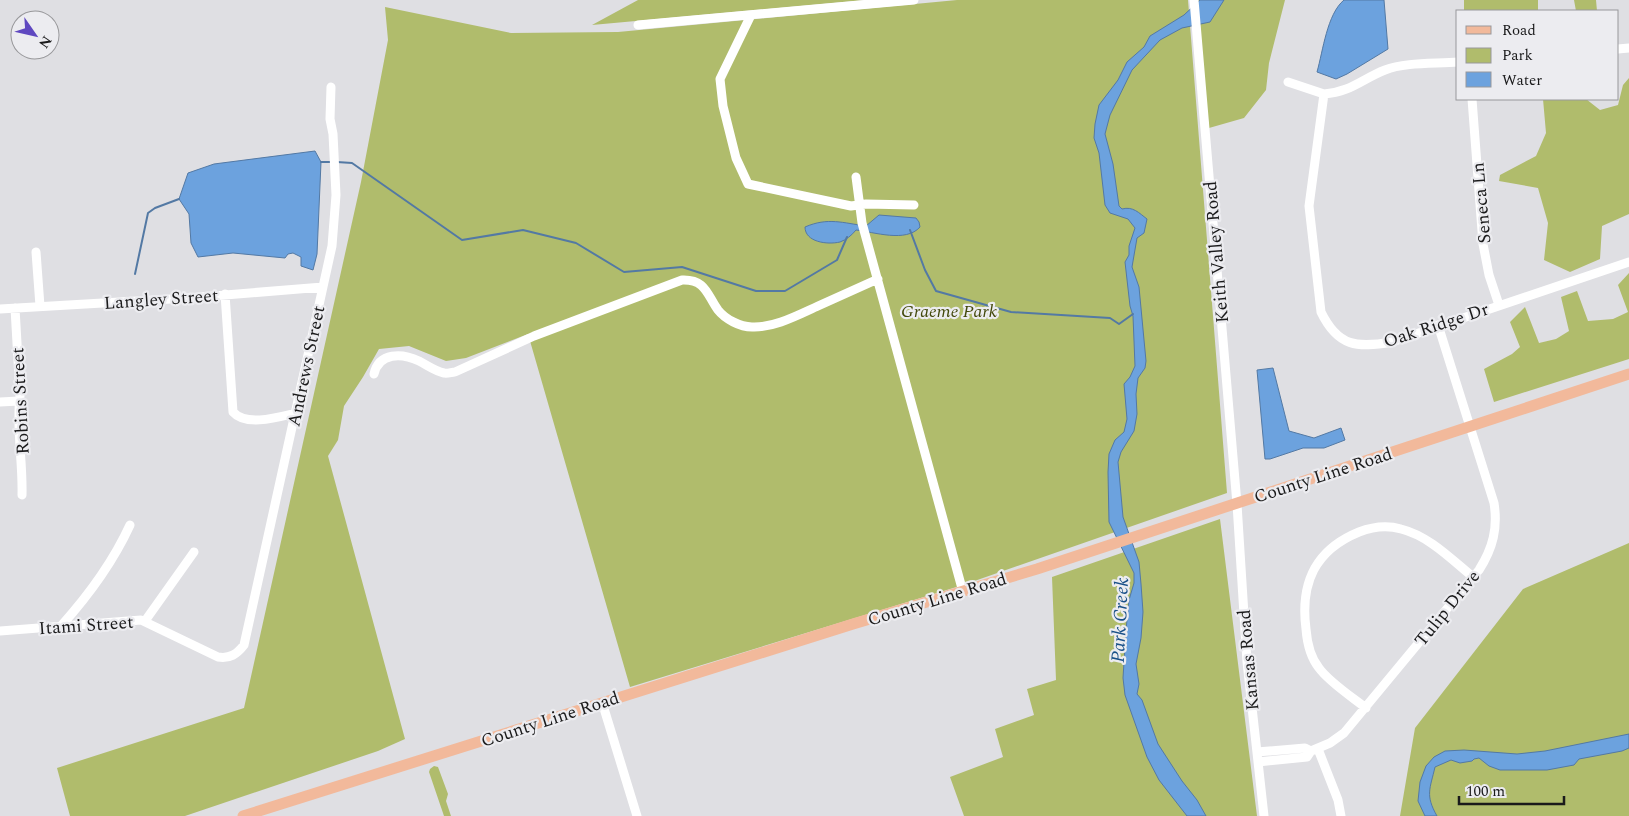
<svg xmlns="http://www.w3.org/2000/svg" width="1629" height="816" font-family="Spectral,serif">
<rect width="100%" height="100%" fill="#dfdfe3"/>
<path fill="#b0bc6c" d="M638 0H866L592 25Z
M957 0H1188L1227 493 963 585 630 687 528 334 466 358 446 361 409 346 379 349 363 377 344 406 338 440 328 456 405 739 378 751 185 816H70L57 768 244 708 361 182 388 40 385 7 511 33 618 32Z
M1194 0H1285L1269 63 1266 90 1244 118 1209 128Z
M1464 0H1538V11H1464Z
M1574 0H1596L1597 11H1576Z
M1629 78V214L1602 226 1600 259 1570 272 1544 260 1548 223 1538 188 1499 181 1500 175 1536 156 1546 133 1543 99H1586L1600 110 1618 105 1623 85Z
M1629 273V359L1494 402 1484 369 1512 354 1520 347 1510 322 1525 307 1539 343 1556 339 1569 331 1561 297 1577 291 1588 321 1613 319 1628 312 1618 285Z
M1220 519 1257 816H964L950 777 1003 757 995 729 1034 715 1027 689 1056 680 1052 577Z
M1629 543V816H1400L1415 728 1523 589Z
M434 766 438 767 448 794 446 801 451 816H444L429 772 430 769Z"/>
<path fill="#6ca2de" stroke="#5379a4" d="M1200 0H1224L1210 22 1182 28 1160 40 1132 70 1110 115 1105 134 1113 164 1119 206 1122 209C1133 206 1139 213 1147 219L1144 233 1137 238 1132 267 1139 287 1146 361 1145 368 1138 378 1136 394 1137 414 1134 431 1121 452 1118 462 1123 517 1139 562 1141 584 1143 612 1141 638 1136 664 1139 684 1137 694 1142 700 1158 744 1182 781 1197 800 1206 816H1187L1159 780 1147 757 1125 695 1123 678 1126 630 1129 600 1134 583V573L1109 522 1108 472 1109 454 1115 440 1124 432 1127 419 1124 384 1130 377 1135 366 1133 316 1130 306 1125 262 1129 255V246L1135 228 1128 219 1110 213 1105 205 1099 153 1094 138 1095 124 1099 105 1118 80 1127 62 1144 47 1150 36 1184 15Z
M1344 0H1384L1388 49 1347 74 1336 79 1317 72C1323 51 1327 14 1344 0Z
M315 151 321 162 317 254 313 270 301 266V257L293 253 288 254 285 258 233 253 198 257 191 243 189 214 179 199 188 173 214 164Z
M879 215 916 218 919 222 920 227C906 243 874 232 856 230 852 235 846 240 840 242 827 245 805 242 805 227 828 217 843 223 866 226Z
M1273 368 1289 431 1314 438 1341 428 1345 440 1324 448H1303L1270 459H1265L1257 370Z
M1629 734V748L1622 751 1579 759 1574 765 1547 770H1500L1489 766 1479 758 1474 759 1472 761 1460 763 1451 760 1435 767C1430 789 1425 795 1437 816H1425L1418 801 1420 782 1426 766 1434 757 1445 751 1464 750 1517 754 1545 751Z"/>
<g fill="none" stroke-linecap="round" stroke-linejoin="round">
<path stroke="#5379a4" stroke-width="2" d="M321 162H332
M337 162 352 163 462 240 523 230 576 243 624 272 682 267 756 291H785L837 260 847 237
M910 230 925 270 936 291 1011 312 1110 318 1119 324 1133 314
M135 274 148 213 155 208 179 199"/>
<path stroke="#fff" stroke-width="9" d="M1194 0 1237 504 1247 662 1264 816
M751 15 720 79 723 106 736 158 748 184 851 206 866 204 914 205
M638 25 914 0
M1618 49 1629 48
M1288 82 1324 94 1309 206 1321 312C1338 347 1357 348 1392 342L1629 262
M1324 94C1351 92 1362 79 1385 70 1405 62 1436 64 1458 62
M1472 99 1483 244 1489 275 1499 305
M856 177 862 223 963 592
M36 252 40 306
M225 294 233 412C246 427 279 417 296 413
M15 308 20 396C16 428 23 462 22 495
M0 309 188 298 323 287
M374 374C379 352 402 353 419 361 427 365 435 371 444 373 447 374 452 372 455 372L534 336 682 280C706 279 707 295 718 310 725 319 740 327 752 327 774 328 798 315 818 306 838 297 858 288 878 279
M0 402 19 401
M145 621 194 552
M61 626C88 596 113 562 130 525
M0 631 141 620 218 657C230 659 237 654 244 645L332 246 336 195 333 134 330 119 331 87
M602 702 637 816
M1366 708C1352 697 1329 682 1319 668 1311 658 1307 642 1306 629 1300 583 1315 550 1359 532 1372 527 1387 525 1401 529 1429 536 1451 559 1473 577
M1318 749 1338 800 1341 816
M1257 752 1305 748 1311 751
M1258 762 1307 757 1311 751 1330 743 1344 733 1479 570C1493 548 1498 528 1494 503L1438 325"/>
<path stroke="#f2b99b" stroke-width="11" d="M243 816 853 624 1037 569 1629 374"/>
</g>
<g text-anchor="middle" stroke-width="4.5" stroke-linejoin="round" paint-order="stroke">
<g font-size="18" fill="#1a1a1b" stroke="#ececf0">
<text transform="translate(1481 203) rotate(-95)" y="6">Seneca Ln</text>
<text transform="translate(1216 252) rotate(-95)" y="6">Keith Valley Road</text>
<text transform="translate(161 299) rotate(-4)" y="6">Langley Street</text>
<text transform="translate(1436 325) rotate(-18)" y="6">Oak Ridge Dr</text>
<text transform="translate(306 366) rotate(-78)" y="6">Andrews Street</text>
<text transform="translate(20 401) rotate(-93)" y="6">Robins Street</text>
<text transform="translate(1323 475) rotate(-18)" y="6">County Line Road</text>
<text transform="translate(937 599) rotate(-17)" y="6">County Line Road</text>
<text transform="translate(1447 608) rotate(-51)" y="6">Tulip Drive</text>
<text transform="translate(86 625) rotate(-4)" y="6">Itami Street</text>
<text transform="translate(1248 660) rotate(-95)" y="6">Kansas Road</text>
<text transform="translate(550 719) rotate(-18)" y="6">County Line Road</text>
</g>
<g font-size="18" font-style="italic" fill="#43490c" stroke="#ececf0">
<text x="949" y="317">Graeme Park</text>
</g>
<g font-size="19" font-style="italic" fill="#195088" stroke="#ececf0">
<text transform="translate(1119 620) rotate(-87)" y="7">Park Creek</text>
</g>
</g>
<rect x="1456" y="10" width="162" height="90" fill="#ececf0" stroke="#98989b"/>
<rect x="1466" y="26" width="25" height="8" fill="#f2b99b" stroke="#98989b"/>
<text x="1502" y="35" font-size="15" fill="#1a1a1b">Road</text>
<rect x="1466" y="48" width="25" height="15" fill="#b0bc6c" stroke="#98989b"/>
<text x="1502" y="60" font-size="15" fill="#1a1a1b">Park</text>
<rect x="1466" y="72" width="25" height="15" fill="#6ca2de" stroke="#98989b"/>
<text x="1502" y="85" font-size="15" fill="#1a1a1b">Water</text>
<g transform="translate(35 35) rotate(124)"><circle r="24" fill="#ececf0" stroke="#98989b"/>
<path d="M0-4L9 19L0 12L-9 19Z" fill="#5f48c0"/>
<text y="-8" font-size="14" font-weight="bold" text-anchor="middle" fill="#1a1a1b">N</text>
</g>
<path d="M1459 796v8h105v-8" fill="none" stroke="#1a1a1b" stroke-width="2.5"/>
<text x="1466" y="796" font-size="15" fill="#1a1a1b" stroke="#ececf0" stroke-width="4" paint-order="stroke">100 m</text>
</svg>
